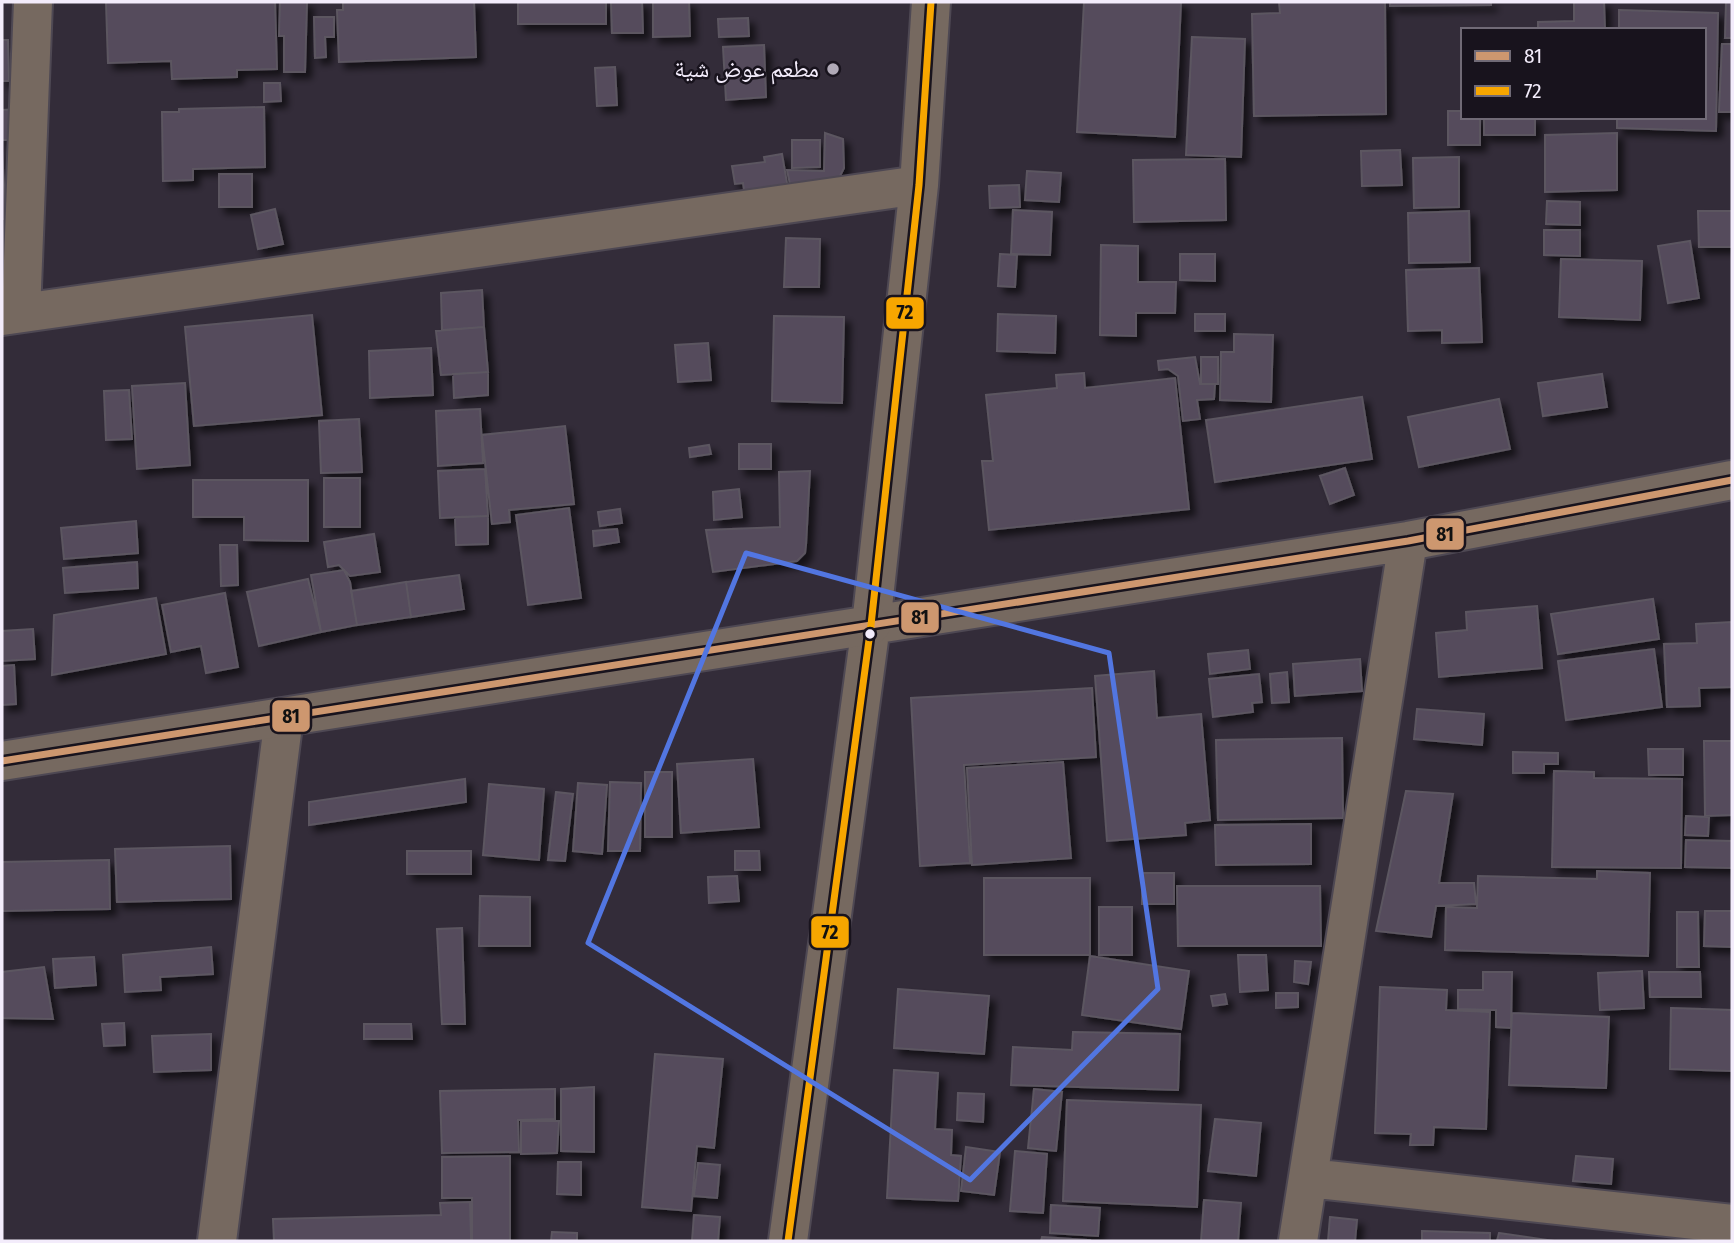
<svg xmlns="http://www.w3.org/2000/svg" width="1734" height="1243" font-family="'Fira Sans Condensed','Noto Naskh Arabic',sans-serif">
<defs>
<filter id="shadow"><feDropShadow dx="6" dy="6" stdDeviation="3.5" flood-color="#0009"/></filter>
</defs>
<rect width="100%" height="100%" fill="#332c39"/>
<path fill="#544b5c" stroke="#5c5661" stroke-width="2" filter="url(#shadow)" d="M106 2H275L277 69 237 70V77L172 79 171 61 108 63Z
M280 2H307L305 72H284V36H279Z
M343 2H474L476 57 339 62 337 10H343Z
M518 2H606V24H518Z
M611 2H642L643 33H612Z
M653 2H689L690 36 653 37Z
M1084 2H1181L1175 137 1077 132Z
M1279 2H1385L1386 114 1254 116 1252 14 1280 13Z
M1390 2H1491V5L1390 6Z
M1574 2H1604L1605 30H1538V22L1574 21Z
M1726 2H1732V38H1725Z
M1619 10 1718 13 1716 131 1617 128V117H1704V30H1619Z
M314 17H334V37H325L326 57 315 58Z
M748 18 749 36 719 37 718 19Z
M1192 37 1245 39 1241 157 1186 155Z
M2 40H8L9 81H2Z
M1722 44H1732V112H1719Z
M764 45 766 97 726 100 723 47Z
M615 67 617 105 597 106 595 68Z
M264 83H280L281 101 264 102Z
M264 107 265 167 193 169V180L163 181 162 112H179V109Z
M21 109V140H2V110Z
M1448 111H1463V117H1480V145H1448Z
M1484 117H1535V135H1484Z
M825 133 843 139 844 168 838 180 791 189 787 170 824 171Z
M1617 133V190L1545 192V135Z
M792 140H820V167L792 168Z
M1400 150 1402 185 1362 186 1361 151Z
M2 151 6 219H2Z
M782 154 789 195 746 202 743 183 735 184 732 166 765 162 764 157Z
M1459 157V207L1414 208 1413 158Z
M1225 159 1226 220 1134 222 1133 160Z
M1027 171 1061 173 1059 202 1025 200Z
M219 174H252V207H219Z
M1019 185 1020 207 990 208 989 186Z
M1547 201 1580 202V225L1546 224Z
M275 209 283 244 258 249 251 215Z
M1013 210 1052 212 1050 255 1011 254Z
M1469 211 1470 262 1409 263 1408 213Z
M1698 211H1732V247H1699Z
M1544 230H1580V256L1544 255Z
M786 238 820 239 819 287H784Z
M1690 241 1699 298 1668 303 1658 246Z
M1101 245 1138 246V282H1176L1175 313H1136V336L1100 335Z
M1000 254 1017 255 1015 287 998 286Z
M1180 254H1215V281L1180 280Z
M1561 259 1642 261 1640 320 1559 317Z
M1479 268 1482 342 1442 343V330L1408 331 1406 270Z
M482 290 484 327 442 330 441 293Z
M998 314 1056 316 1055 353 997 351Z
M1195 314H1225V331H1195Z
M312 315 322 415 194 426 185 327Z
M774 316 844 317 842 403 772 401Z
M484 327 488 372 441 375 436 331Z
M1234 334 1273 335 1271 402 1220 400 1221 352H1234Z
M708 343 711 380 678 382 675 345Z
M431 348 433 395 370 398 369 351Z
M1195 357 1200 384H1215L1214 399 1197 400 1200 419 1183 421 1178 376 1168 369 1159 370 1158 361Z
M1201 357H1218V384H1201Z
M488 372V395L454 398 453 374Z
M1084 373 1085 388 1175 378 1189 509 989 530 982 461H993L986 395 1057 388 1056 375Z
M1602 374 1607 407 1543 416 1538 383Z
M185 383 190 465 137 469 132 386Z
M129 390 132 439 106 440 104 391Z
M1362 397 1372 459 1215 482 1206 420Z
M1499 399 1510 449 1419 467 1408 417Z
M480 409 483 463 438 466 436 411Z
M359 419 362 472 321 473 319 421Z
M565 426 574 504 509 510 510 522 492 524 482 435Z
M739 444H771V469H739Z
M709 445 711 454 690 457 689 448Z
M1345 468 1354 495 1330 504 1320 476Z
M485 469 488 516 440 518 438 471Z
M810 471 806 545 805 553 797 561 713 572 706 530 780 527 779 472Z
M324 478H360V527H324Z
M193 480H308V541L244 540V517H193Z
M739 489 742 517 714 520 713 492Z
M569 508 581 598 528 605 516 515Z
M620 509 622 523 600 526 598 512Z
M488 516V544L456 545 455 517Z
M136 521 138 553 64 559 61 528Z
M617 529 619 542 594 546 593 531Z
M374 534 380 572 350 576 339 565 328 567 324 542Z
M220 545H237L238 585 221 586Z
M137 562 138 588 65 593 63 568Z
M344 570 350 582 357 625 321 632 311 575Z
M459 575 464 609 411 617 406 582Z
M308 579 321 632 259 646 247 592Z
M406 582 411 617 357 625 351 591Z
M225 593 238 667 206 673 201 646 171 652 162 605Z
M156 598 166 654 52 675 54 615Z
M1653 599 1659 639 1558 654 1551 614Z
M1537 606 1542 668 1439 677 1436 633 1467 630 1466 612Z
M1732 622V687L1699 688 1700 706 1667 707 1664 644 1697 643 1696 624Z
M33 629 35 659 2 661V631Z
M1654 649 1662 707 1566 720 1558 661Z
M1248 650 1250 669 1210 674 1208 654Z
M1360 659 1362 691 1295 696 1293 664Z
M14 665 16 704 2 705V666Z
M1154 671 1157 718 1201 714 1210 820 1185 823 1186 835 1107 841 1095 676Z
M1287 672 1289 702 1272 703 1270 674Z
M1259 674 1262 702 1252 703 1253 712 1213 717 1209 679Z
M1092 688 1096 757 964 765 970 863 920 866 911 698Z
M1417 709 1484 714 1482 745 1414 739Z
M1342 738 1343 818 1218 820 1216 740Z
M1704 741H1732V815L1705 816Z
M1648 749H1683V775H1649Z
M1513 752 1558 753V764H1544V773H1513Z
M753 759 759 827 681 833 677 764Z
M1063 762 1071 858 972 865 967 768Z
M1554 771 1594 772V778L1682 779 1681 868 1552 867Z
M645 772H672V837H645Z
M465 779 466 802 309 825V802Z
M610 782 641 783 640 851H608Z
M578 783 607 785 602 854 573 851Z
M489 784 544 789 539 860 483 855Z
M1406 791 1453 794 1439 883H1474L1476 904 1436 906 1431 937 1376 931Z
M556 792 573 794 565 861 548 860Z
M1686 816 1709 817 1708 836 1685 835Z
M1311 824V864L1216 865 1215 825Z
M1686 840 1732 841V868L1685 867Z
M230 846 231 899 117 902 115 849Z
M407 851H471V874H407Z
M735 851H759L760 870H735Z
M109 860 110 909 2 911V862Z
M1597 871 1650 873 1648 956 1445 950 1446 907 1477 908 1478 876 1597 879Z
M1142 873H1174V904H1142Z
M737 876 739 901 709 903 708 877Z
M984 878H1090V955H984Z
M1177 886H1320L1321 946H1178Z
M480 896 530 897V946H479Z
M1099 907H1132V955H1099Z
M1705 911H1732V947L1704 946Z
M1677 912H1698L1699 967H1677Z
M462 928 465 1024H442L437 929Z
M211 947 213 974 160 977 161 990 125 992 123 955Z
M1238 955H1266L1268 990 1240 992Z
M1090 956 1189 971 1181 1029 1082 1015Z
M94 957 96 985 55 988 53 959Z
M1295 961 1311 962 1308 984 1294 982Z
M44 967 53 1019 2 1018V972Z
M1642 971 1644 1008 1600 1010 1598 973Z
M1483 972H1512L1511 1028 1496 1027V1010L1458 1009V990H1483Z
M1649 972H1700L1701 997H1650Z
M1380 987 1447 990 1446 1010 1490 1012 1486 1129 1434 1127 1433 1145H1410L1411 1134 1375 1133Z
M898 989 989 996 984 1054 894 1048Z
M1276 993H1298V1007L1276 1008Z
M1225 994 1227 1004 1213 1006 1211 996Z
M1671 1008 1732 1010V1071L1670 1069Z
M1512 1013 1609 1017 1606 1088 1509 1085Z
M124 1023 125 1045 104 1046 102 1024Z
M364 1024H411L412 1039H364Z
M1073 1032 1180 1034 1178 1090 1011 1085 1013 1047 1072 1050Z
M211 1034V1070L154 1072 152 1036Z
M655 1054 723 1059 714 1148 697 1146 691 1211 642 1207Z
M894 1070 938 1073 935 1129 952 1130 951 1155 961 1156 958 1201 887 1198Z
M594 1087V1152L561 1151V1089Z
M555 1089V1119L518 1120 519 1152 442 1153 440 1091Z
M1034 1089 1062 1092 1056 1151 1028 1148Z
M958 1093 984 1094 983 1122 957 1120Z
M1067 1100 1201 1105 1197 1207 1063 1201Z
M1215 1119 1261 1123 1256 1176 1208 1171Z
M521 1121H559L557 1153 521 1154Z
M966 1147 1000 1152 994 1195 961 1191Z
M1015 1151 1047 1154 1043 1213 1010 1211Z
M510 1156V1241H472V1198H442V1157Z
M1576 1156 1613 1159 1611 1184 1573 1181Z
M558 1162H581V1195L557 1194Z
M698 1163 720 1165 717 1198 694 1196Z
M1204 1200 1241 1203 1238 1241H1201Z
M470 1202 471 1241H274L273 1219 441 1215 440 1203Z
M1051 1205 1100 1208 1098 1236 1050 1233Z
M694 1215 720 1217 718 1241H692Z
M1330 1217 1357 1220 1355 1241H1328Z
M1422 1231 1490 1233V1241H1422Z
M552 1232 577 1233V1241H551Z
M1499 1233 1554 1241H1497Z
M1042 1237 1089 1240 1088 1241H1041Z"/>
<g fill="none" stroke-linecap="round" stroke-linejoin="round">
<g stroke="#4e4853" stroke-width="42">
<path id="minor" d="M21 313 33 2
M2 316 919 185
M871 625 1408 541 1732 480
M1309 1178 1732 1224
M217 1241 284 717
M788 1241 871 625 919 185 931 2
M1298 1241 1408 541"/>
</g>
<g stroke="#4e4853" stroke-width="42">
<path id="tertiary" d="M2 761 871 625"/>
</g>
<use href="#minor" stroke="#766960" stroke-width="38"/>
<use href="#tertiary" stroke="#766960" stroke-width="38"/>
<g stroke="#18131d" stroke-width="12">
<path id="bus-1" d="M2 761 1408 541 1732 480"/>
</g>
<g stroke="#18131d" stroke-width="12">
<path id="bus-2" d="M788 1241 871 625 919 185 931 2"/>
</g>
<use href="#bus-1" stroke="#cd976f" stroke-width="7"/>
<use href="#bus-2" stroke="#f7a600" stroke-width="7"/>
</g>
<path fill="none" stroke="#5276e1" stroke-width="5" stroke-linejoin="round" d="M746 553 1109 653 1158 989 970 1180 588 943Z"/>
<circle fill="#b0a9b7" stroke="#18131d" stroke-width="2.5" cx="833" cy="69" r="7"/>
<circle fill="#f3ecfb" stroke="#18131d" stroke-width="2.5" cx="870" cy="634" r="6"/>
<g text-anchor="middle" stroke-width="5" stroke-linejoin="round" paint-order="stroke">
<g font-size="24" fill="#f3ecfb" stroke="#18131d" text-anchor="end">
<text x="819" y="77">مطعم عوض شية</text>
</g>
</g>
<g stroke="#18131d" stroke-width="2.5">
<rect x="885" y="296" width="40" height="34" rx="7" fill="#f7a600"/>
<rect x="1425" y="517" width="40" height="34" rx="7" fill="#cd976f"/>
<rect x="900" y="601" width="40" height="33" rx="7" fill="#cd976f"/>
<rect x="271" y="699" width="40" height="34" rx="7" fill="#cd976f"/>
<rect x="810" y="915" width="40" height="34" rx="7" fill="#f7a600"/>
</g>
<g font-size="19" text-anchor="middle" font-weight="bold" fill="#111">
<text x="905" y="319">72</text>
<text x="1445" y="541">81</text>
<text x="920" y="624">81</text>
<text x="291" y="723">81</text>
<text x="830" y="939">72</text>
</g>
<rect width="1734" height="1243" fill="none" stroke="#f3ecfb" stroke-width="7"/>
<rect x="1461" y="28" width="245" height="91" fill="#18131d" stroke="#706a76" stroke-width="2"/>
<rect x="1475" y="51" width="35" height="10" fill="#cd976f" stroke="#706a76" stroke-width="2"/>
<text x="1524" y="63" font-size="21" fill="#f3ecfb">81</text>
<rect x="1475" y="86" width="35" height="10" fill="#f7a600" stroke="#706a76" stroke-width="2"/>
<text x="1524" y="98" font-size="21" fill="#f3ecfb">72</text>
</svg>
